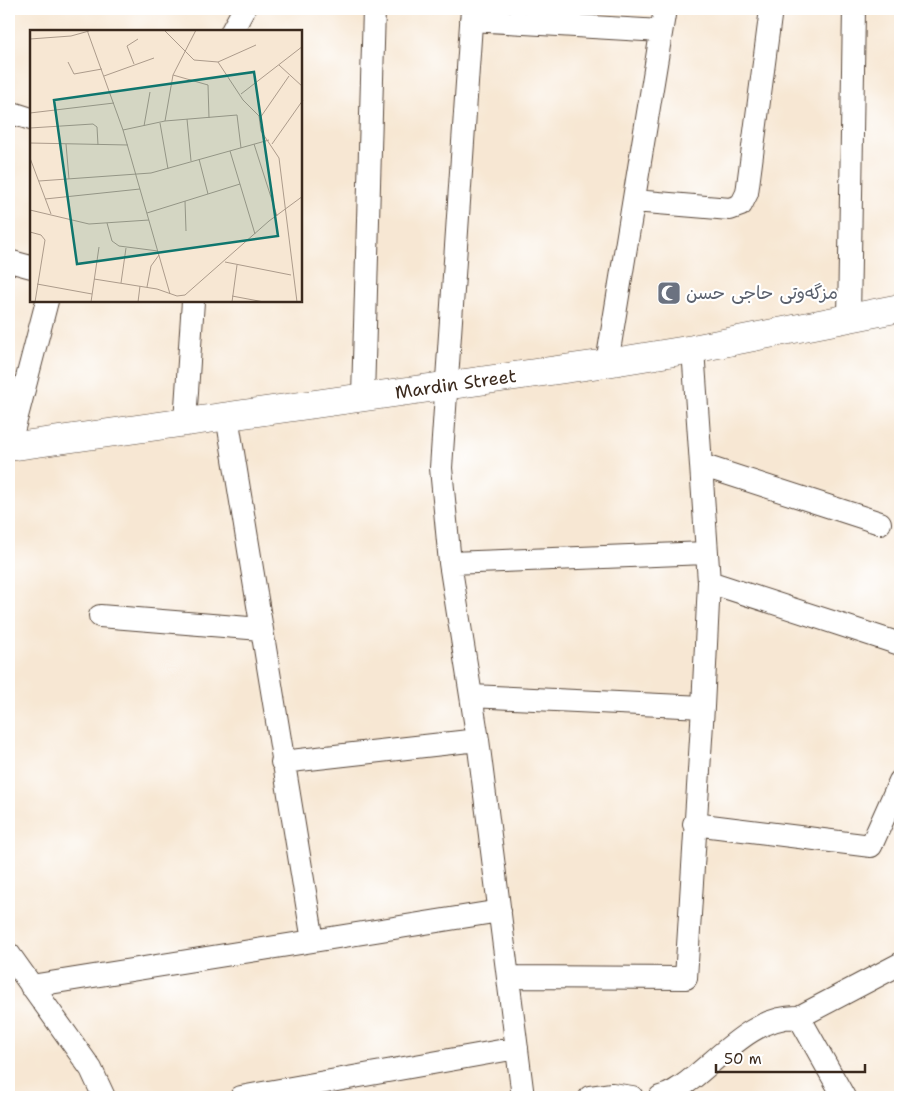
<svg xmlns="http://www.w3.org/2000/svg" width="909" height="1106" font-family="'Shantell Sans','Playpen Sans Arabic',sans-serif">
<rect width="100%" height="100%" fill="#fff"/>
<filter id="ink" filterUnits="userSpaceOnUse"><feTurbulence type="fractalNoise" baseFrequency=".02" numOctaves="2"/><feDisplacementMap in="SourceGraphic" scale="10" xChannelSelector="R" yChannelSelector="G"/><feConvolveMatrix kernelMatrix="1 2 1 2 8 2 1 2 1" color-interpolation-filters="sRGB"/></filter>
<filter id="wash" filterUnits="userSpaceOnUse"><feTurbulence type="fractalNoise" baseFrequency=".0096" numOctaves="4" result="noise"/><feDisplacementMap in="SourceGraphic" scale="20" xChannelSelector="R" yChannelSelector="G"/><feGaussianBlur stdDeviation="1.12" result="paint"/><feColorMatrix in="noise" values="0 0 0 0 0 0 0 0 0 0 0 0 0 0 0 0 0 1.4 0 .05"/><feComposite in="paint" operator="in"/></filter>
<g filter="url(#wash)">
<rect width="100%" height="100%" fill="#f7e7d3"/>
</g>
<g filter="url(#ink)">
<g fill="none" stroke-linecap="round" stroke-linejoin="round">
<g stroke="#574639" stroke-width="24">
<path id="street" d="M472 9 441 468 450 563 478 740 523 1097
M471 20 661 31
M232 31 244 9
M9 112 31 119
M634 201 730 209 741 205 747 193 771 9
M9 261 31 267
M849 319 854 9
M607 363 665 9
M363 396 374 9
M227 416 313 941
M185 422 193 301
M9 447 47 301
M701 465 880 523
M450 563 706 553
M709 582 900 644
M100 616 261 629
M471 696 703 707
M282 762 478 740
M694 824 871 846 900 781
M9 954 91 1069 104 1097
M508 977 686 978 703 707 709 582 693 349
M31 986 500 911
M799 1017 844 1097
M241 1097 517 1048
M590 1097 612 1094 632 1097
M660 1097C673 1094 682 1086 693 1078 723 1054 757 1015 799 1017L900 964"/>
</g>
<g stroke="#574639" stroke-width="29">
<g id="secondary">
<path id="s1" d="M9 447 607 363 693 349 900 308"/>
</g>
</g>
<use href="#street" stroke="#fff" stroke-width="22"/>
<use href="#secondary" stroke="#fff" stroke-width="28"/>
</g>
</g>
<defs>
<g id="mosque-square" transform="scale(1.25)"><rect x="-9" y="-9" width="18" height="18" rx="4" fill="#6b7280" stroke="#fff"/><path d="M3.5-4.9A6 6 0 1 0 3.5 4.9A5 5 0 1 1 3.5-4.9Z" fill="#fff"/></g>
</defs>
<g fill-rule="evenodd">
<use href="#mosque-square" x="669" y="293"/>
</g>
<g text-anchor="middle" stroke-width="4.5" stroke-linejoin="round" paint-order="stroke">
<g font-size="18" fill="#5b616d" stroke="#fff" text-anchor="start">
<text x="686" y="299">مزگەوتی حاجی حسن</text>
</g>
<g font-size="18" fill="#3b2a1e" stroke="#fff">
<text dy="6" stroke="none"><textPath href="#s1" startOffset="451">Mardin Street</textPath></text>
</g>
</g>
<g transform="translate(30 30)">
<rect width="272" height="272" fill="#f7e7d3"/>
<path fill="none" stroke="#ac9b8b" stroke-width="1" d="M57 0 93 100 140 264M134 0 164 30 188 32 226 15M0 9 41 6 59 1M38 32 44 44 72 39M188 32 213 70 229 86 231 101 249 128 267 272M104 34 97 16 108 9M249 35 273 57M143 45 178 55 179 88M74 46 124 28M211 64 273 16M0 83 84 73M230 88 259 46M157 89 161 131M135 91 143 45 166 0M130 93 138 139M114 96 120 62M0 98 63 94 67 97 68 115M93 100 135 91 207 85 211 118M0 113 98 115M36 114 39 149M224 114 247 186M242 114 273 70M200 121 225 204M0 128 21 184M169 129 178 164M9 151 121 143 239 110M15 169 110 159M155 171 156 201M0 180 59 194 119 190M117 183 210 154M77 193 82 211 89 216 128 221M0 202 11 205 15 210 5 272M195 232 261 245M64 249 127 259 147 266 155 265 239 191 273 166M91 253 96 218M7 254 62 264M117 257 121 236 129 225M202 266 234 272M61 272 69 217M108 272 110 256M202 272 207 235"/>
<path fill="#0f766e" fill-opacity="0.15" stroke="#0f766e" stroke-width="2.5" d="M224 42 248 206 47 234 24 70Z"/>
<rect width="272" height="272" fill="none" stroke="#3b2a1e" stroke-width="2.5"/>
</g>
<rect width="909" height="1106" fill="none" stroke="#fff" stroke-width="30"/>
<path d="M716 1064v8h149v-8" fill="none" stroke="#3b2a1e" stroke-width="2.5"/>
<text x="724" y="1064" font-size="15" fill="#3b2a1e" stroke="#ffffff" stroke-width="4" paint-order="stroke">50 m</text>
</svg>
